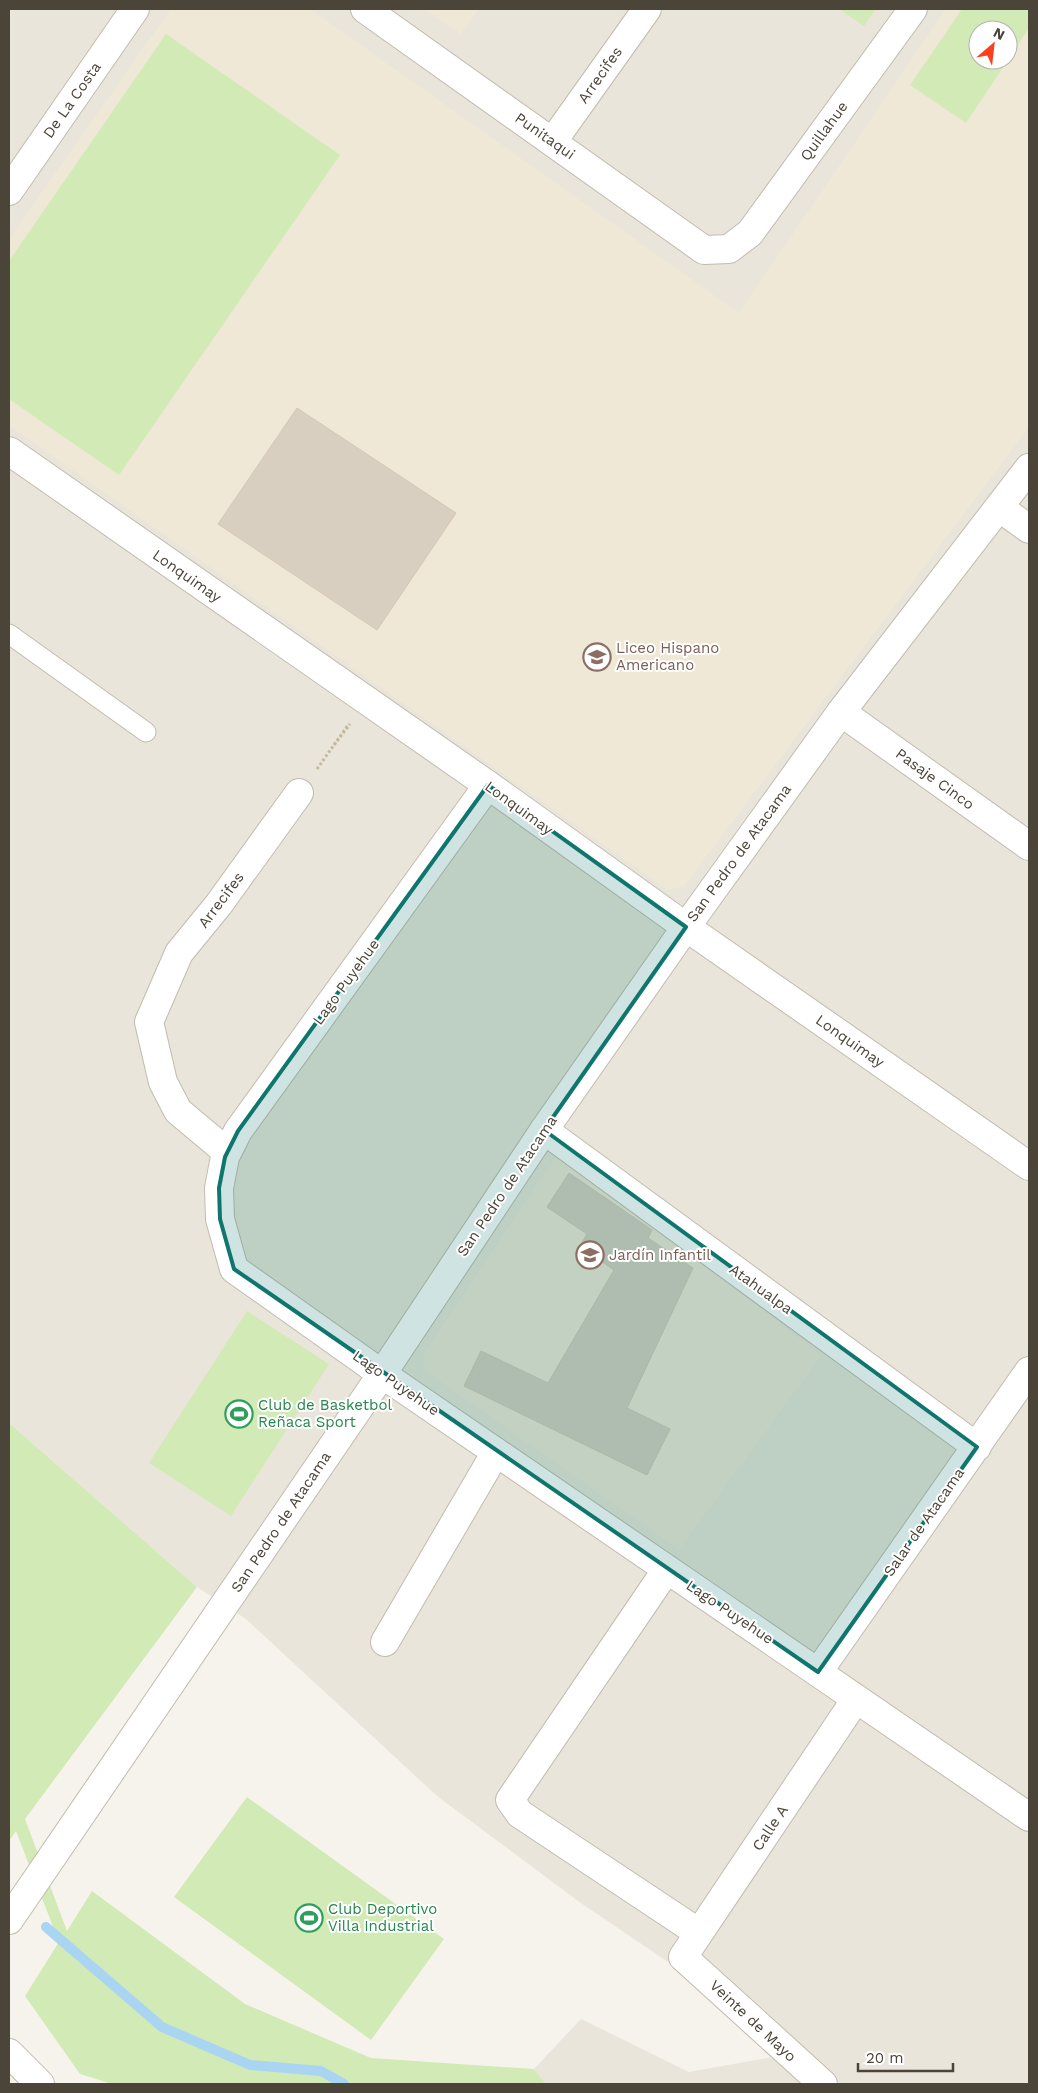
<svg xmlns="http://www.w3.org/2000/svg" width="1038" height="2093" font-family="'Work Sans',sans-serif">
<rect width="100%" height="100%" fill="#f6f3ec"/>
<path fill="#eae5da" fill-rule="evenodd" d="M9 9H1029V2084H546L534 2069 581 2019 689 2072 801 2052 578 1901 437 1796 246 1619 197 1587 9 1423ZM978 30H1008V60H978Z"/>
<path fill="#efe8d6" fill-rule="evenodd" d="M171 9H310L739 313 946 9H1029V427L683 887 668 890 9 425V239ZM978 30H1008V60H978Z
M425 9H479L460 34Z
M557 1156 822 1355 679 1550 425 1371 423 1354Z"/>
<path fill="#d2eab5" d="M839 9H876L864 26Z
M962 9H1029V28L1008 60V30H978V60H1008L966 123 910 85Z
M166 34 340 155 119 475 9 399V261Z
M247 1311 329 1364 231 1516 149 1463Z
M9 1423 197 1587 25 1819 67 1931 92 1891 245 2004 371 2058 534 2069 546 2084H112L80 2074 25 1996 59 1942 16 1831 9 1841Z
M247 1797 444 1939 371 2040 174 1897Z"/>
<g fill="none" stroke-linecap="round" stroke-linejoin="round">
<path stroke="#a9d4f2" stroke-width="10" d="M46 1927 162 2027 250 2065 321 2071 344 2084"/>
</g>
<path fill="#d8cfc1" stroke="#d3c7b4" d="M297 408 456 513 377 630 218 524Z
M569 1173 652 1230 648 1238 693 1268 627 1408 670 1429 647 1475 464 1386 481 1351 548 1383 614 1270 580 1246 587 1234 547 1207Z"/>
<g fill="none" stroke-linecap="round" stroke-linejoin="round">
<g stroke="#c2bbae" stroke-width="21">
<path id="service" d="M9 634 146 732"/>
</g>
<g stroke="#c2bbae" stroke-width="30">
<path id="minor" d="M365 9 704 250 729 249 750 233 913 9
M553 141 647 9
M1000 508 1029 529
M841 712 1029 846
M488 785 238 1131 225 1157 219 1188 220 1219 234 1269 382 1374 1029 1817
M686 927 1029 1166
M544 1130 977 1447
M227 1152 178 1111 163 1082 149 1022 179 953 219 904 299 793
M667 1569 510 1800 520 1814 699 1933
M385 1642 496 1452
M818 1672 1029 1371
M9 2053 40 2084
M823 2084 683 1957 856 1699"/>
</g>
<g stroke="#c2bbae" stroke-width="30">
<path id="tertiary" d="M9 191 135 9
M9 451 488 785 686 927
M9 1920 382 1374 544 1130 686 927 841 712 1029 468"/>
</g>
<path stroke="#c4b79f" stroke-width="3" stroke-dasharray="2.5 2.5" stroke-linecap="butt" d="M334 745 350 724
M317 769 348 725"/>
<use href="#service" stroke="#fff" stroke-width="19"/>
<use href="#minor" stroke="#fff" stroke-width="28"/>
<use href="#tertiary" stroke="#fff" stroke-width="28"/>
</g>
<path fill="#0f766e" fill-opacity="0.2" stroke="#0f766e" stroke-width="4" stroke-linejoin="round" d="M488 785 686 927 544 1130 977 1447 818 1672 234 1269 220 1219 219 1188 225 1157 238 1131Z"/>
<defs>
<g id="school-ring" transform="scale(1.4375)"><circle r="9.5" fill="#fff" stroke="#8d6e63" stroke-width="1.5"/><path d="M0-5L7-2L0 1L-7-2ZM-4 1L0 2.5L4 1V4Q0 6-4 4Z" fill="#8d6e63"/></g>
<g id="stadium-ring" transform="scale(1.4375)"><circle r="9.5" fill="#fff" stroke="#2e9e5b" stroke-width="1.5"/><path d="M0-5a6.5 5 0 1 0 0 10a6.5 5 0 1 0 0-10ZM-3.5-1.8h7v3.6h-7Z" fill="#2e9e5b"/></g>
</defs>
<g fill-rule="evenodd">
<use href="#school-ring" x="597" y="657"/>
<use href="#school-ring" x="590" y="1255"/>
<use href="#stadium-ring" x="239" y="1414"/>
<use href="#stadium-ring" x="309" y="1918"/>
</g>
<g text-anchor="middle" stroke-width="4" stroke-linejoin="round" paint-order="stroke">
<g font-size="15" fill="#4b4439" stroke="#fff">
<text transform="translate(600 75) rotate(-55)" y="5">Arrecifes</text>
<text transform="translate(72 100) rotate(-55)" y="5">De La Costa</text>
<text transform="translate(824 131) rotate(-54)" y="5">Quillahue</text>
<text transform="translate(545 136) rotate(35)" y="5">Punitaqui</text>
<text transform="translate(187 576) rotate(35)" y="5">Lonquimay</text>
<text transform="translate(935 779) rotate(36)" y="5">Pasaje Cinco</text>
<text transform="translate(519 808) rotate(36)" y="5">Lonquimay</text>
<text transform="translate(739 853) rotate(-54)" y="5">San Pedro de Atacama</text>
<text transform="translate(221 900) rotate(-53)" y="5">Arrecifes</text>
<text transform="translate(346 982) rotate(-54)" y="5">Lago Puyehue</text>
<text transform="translate(850 1041) rotate(35)" y="5">Lonquimay</text>
<text transform="translate(507 1186) rotate(-56)" y="5">San Pedro de Atacama</text>
<text transform="translate(761 1289) rotate(36)" y="5">Atahualpa</text>
<text transform="translate(396 1383) rotate(35)" y="5">Lago Puyehue</text>
<text transform="translate(281 1522) rotate(-56)" y="5">San Pedro de Atacama</text>
<text transform="translate(924 1522) rotate(-55)" y="5">Salar de Atacama</text>
<text transform="translate(730 1612) rotate(34)" y="5">Lago Puyehue</text>
<text transform="translate(770 1828) rotate(-56)" y="5">Calle A</text>
<text transform="translate(753 2021) rotate(43)" y="5">Veinte de Mayo</text>
</g>
<g font-size="15" fill="#785e54" stroke="#fff" text-anchor="start">
<text x="616" y="653">Liceo Hispano<tspan x="616" dy="17">Americano</tspan></text>
<text x="609" y="1260">Jardín Infantil</text>
</g>
<g font-size="15" fill="#27864d" stroke="#fff" text-anchor="start">
<text x="258" y="1410">Club de Basketbol<tspan x="258" dy="17">Reñaca Sport</tspan></text>
<text x="328" y="1914">Club Deportivo<tspan x="328" dy="17">Villa Industrial</tspan></text>
</g>
</g>
<rect width="1038" height="2093" fill="none" stroke="#4b4439" stroke-width="20"/>
<g transform="translate(993 45) rotate(28)"><circle r="24" fill="#ffffff" stroke="#b7b4b0"/>
<path d="M0-4L9 19L0 12L-9 19Z" fill="#fc3f1d"/>
<text y="-8" font-size="14" font-weight="bold" text-anchor="middle" fill="#4b4439">N</text>
</g>
<path d="M858 2063v8h95v-8" fill="none" stroke="#4b4439" stroke-width="2.5"/>
<text x="866" y="2063" font-size="15" fill="#4b4439" stroke="#ffffff" stroke-width="4" paint-order="stroke">20 m</text>
</svg>
